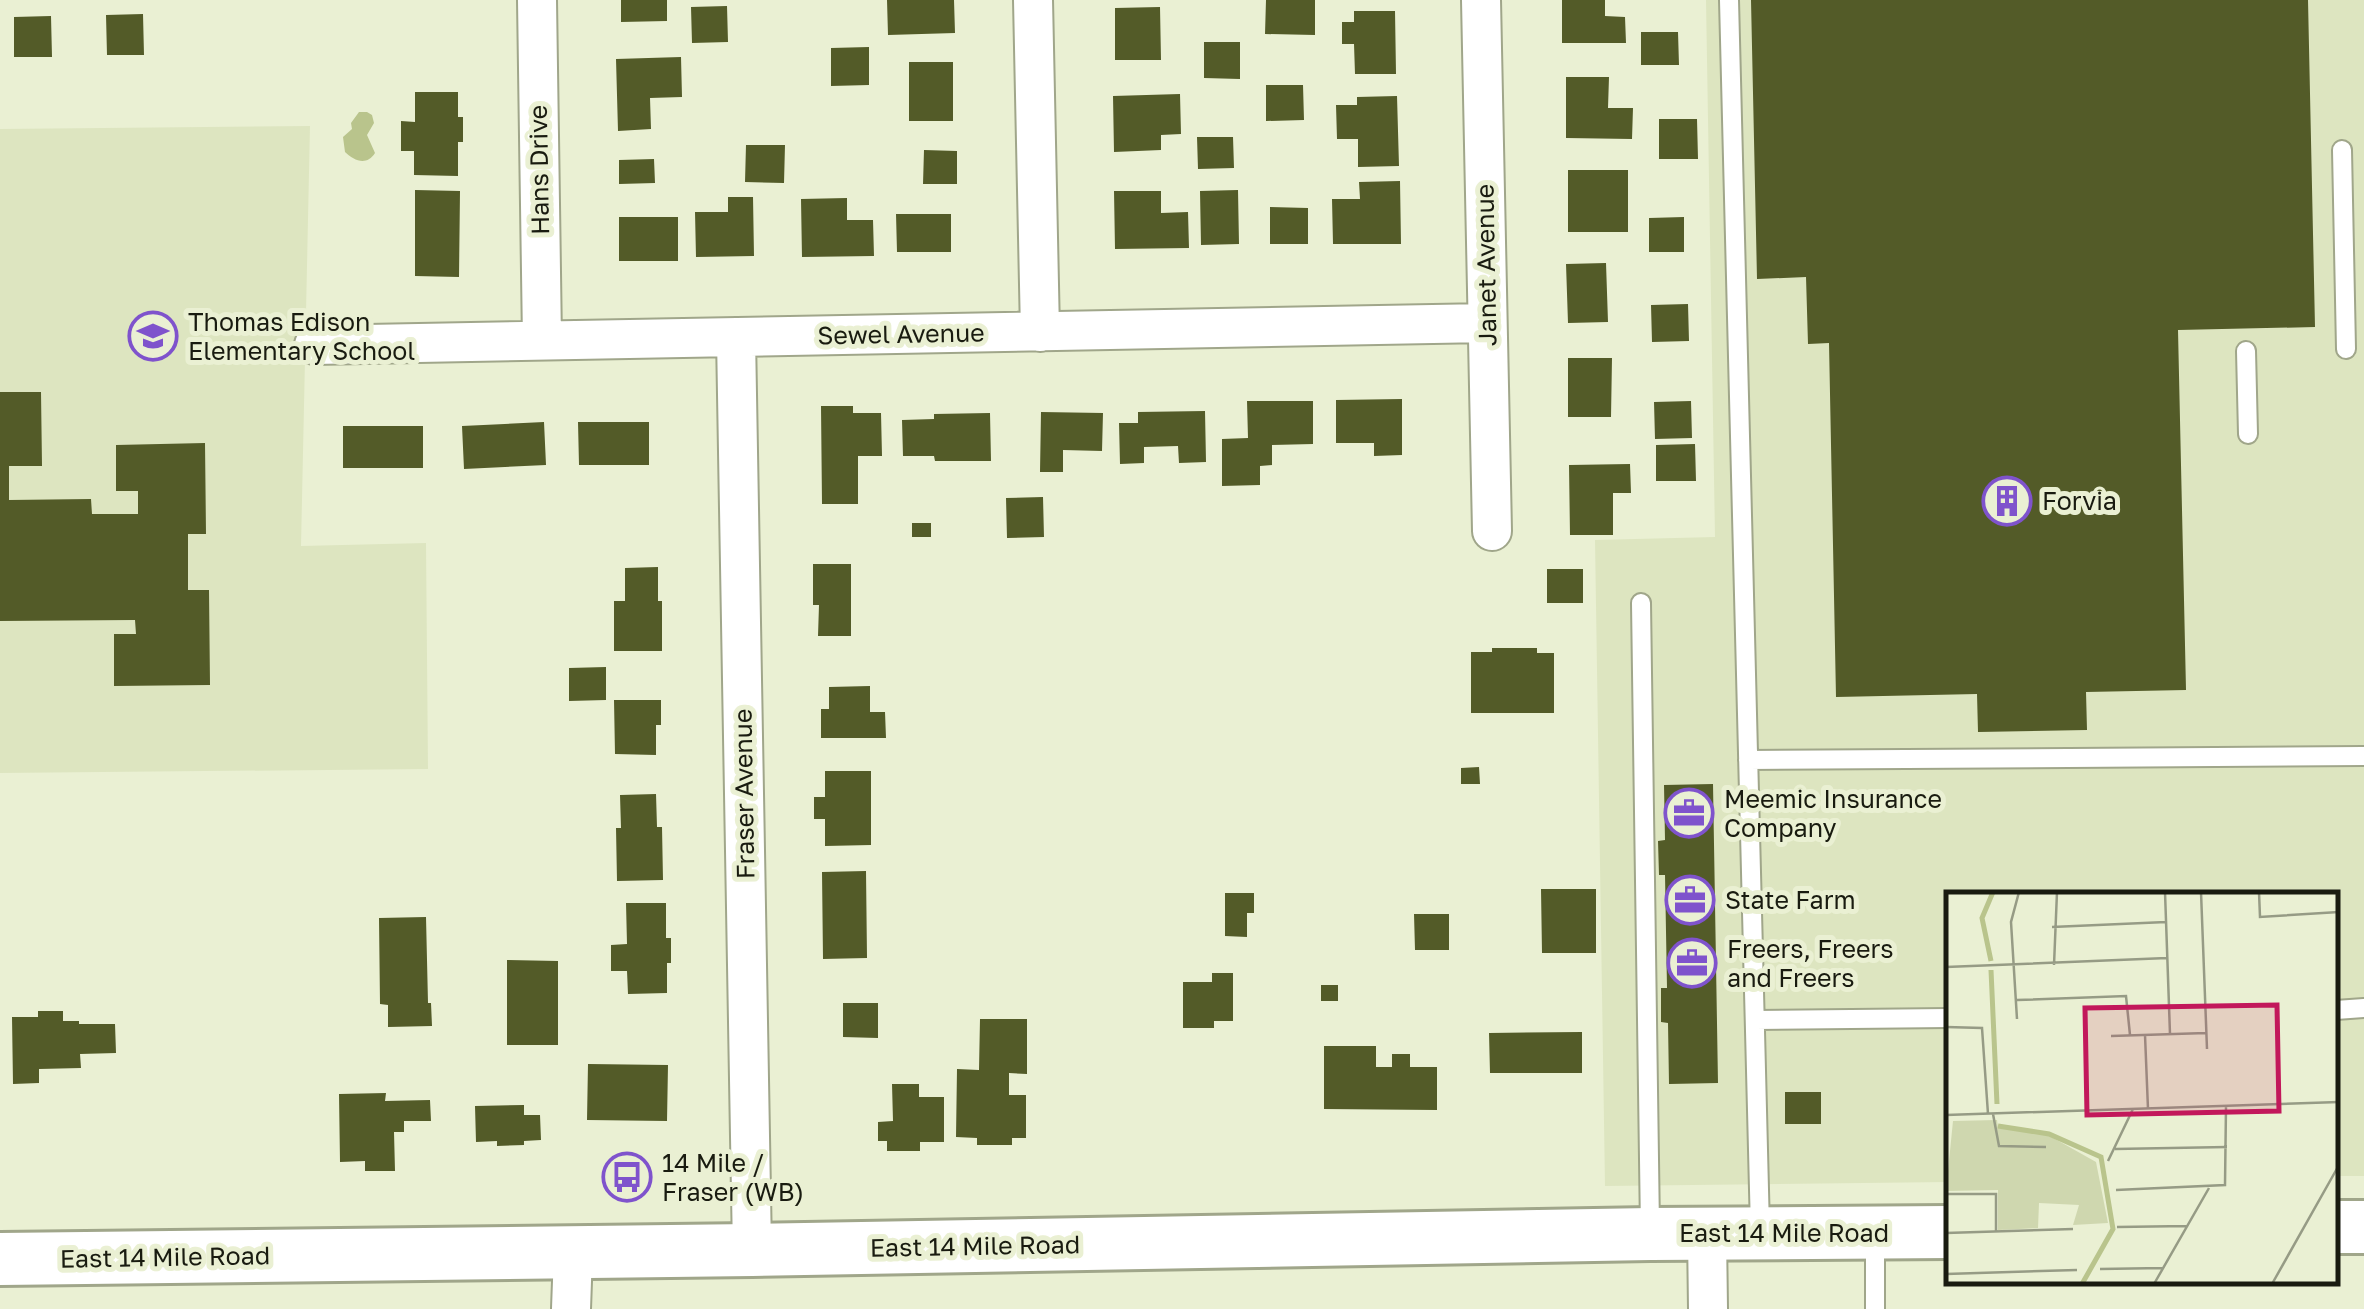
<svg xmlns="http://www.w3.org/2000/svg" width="2364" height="1309" font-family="'Golos Text',sans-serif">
<rect width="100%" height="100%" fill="#eaf0d3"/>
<path fill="#dde5c0" d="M1706 0H2364V1176H2337L2336 894H1949V1182L1605 1186 1595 540 1715 537Z
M310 126 301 546 426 543 428 769 0 773V129Z"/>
<path fill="#b9c48c" d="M359 112H367L372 115 374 123 367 135 375 153C367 166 354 161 345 152L343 137 352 129 351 123Z"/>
<path fill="#535b28" d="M621 0H667V21L621 22Z
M887 0H954L955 33 888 35Z
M1266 0H1315V35L1265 34Z
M1562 0H1605V16L1625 17 1626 43H1562Z
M1751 0H2308L2315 327 2178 330 2186 690 2086 692 2087 730 1978 732 1977 694 1836 697 1829 343 1808 344 1806 277 1757 279Z
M727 6 728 42 692 43 691 7Z
M1160 7 1161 60H1115V8Z
M1354 11H1395L1396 74H1355L1354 44H1342V22H1354Z
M143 14 144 55H107L106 15Z
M51 16 52 57H14V17Z
M1641 32H1678L1679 65H1641Z
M1204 42H1240V79L1204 78Z
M869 47V85L831 86V48Z
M681 57 682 97 650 98 651 129 618 131 616 59Z
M909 62H953V121H909Z
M1566 77H1609L1608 108H1633L1632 139 1566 138Z
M1266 85H1303L1304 120 1266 121Z
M415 92H458V117H463V142H458V176L414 175V151H401V121L415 122Z
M1180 94 1181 134 1161 135V150L1114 152 1113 96Z
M1397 96 1399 166 1358 167V139H1337L1336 105H1357V97Z
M1659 119H1697L1698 159H1659Z
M1197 137H1233L1234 168 1198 169Z
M746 145H785L784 183 745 182Z
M924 150 957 151V184H923Z
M654 159 655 183 619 184V160Z
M1568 170H1628V232H1568Z
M1400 181 1401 244H1333L1332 199H1360L1359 182Z
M415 190 460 191 459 277 415 276Z
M1238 190 1239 244 1201 245 1200 191Z
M1114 191H1161V213L1188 212 1189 248 1115 249Z
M728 197H753L754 256 696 257 695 212H728Z
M847 198V220H873L874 256 802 257 801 199Z
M1270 207 1308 208V244H1270Z
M896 214H951V252H897Z
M619 217H678V261H619Z
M1684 217V252H1649V218Z
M1606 263 1608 322 1568 323 1566 264Z
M1688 304 1689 341 1652 342 1651 305Z
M1568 358H1612L1611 417H1568Z
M0 392H41L42 466H9V500L91 499 92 514H138V491H116V445L205 443 206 534H188V590H209L210 685 114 686V634H136L135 620 0 621Z
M1402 399V455L1374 456V443H1336V400Z
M1247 401H1313V444L1272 445V465L1260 466V485L1222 486V439L1248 438Z
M1691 401 1692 438 1655 439 1654 402Z
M821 406H853V413H881L882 456H858V504H822Z
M1205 411 1206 462 1179 463 1178 446 1144 447V463L1120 464 1119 423H1138V412Z
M1041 412 1103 413 1102 451 1063 450V472H1040Z
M990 413 991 461H935L934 456H903L902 420 934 419V414Z
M544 422 546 465 464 469 462 426Z
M578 422H649V465H579Z
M343 426H423V468H343Z
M1695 444 1696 481H1656V445Z
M1630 464 1631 493H1613V535H1570L1569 465Z
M1043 497 1044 537 1007 538 1006 498Z
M912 523H931V537H912Z
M813 564H851V636H818L819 605H813Z
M658 567V601H662V651H614V601H625V568Z
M1547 569H1583V603H1547Z
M1492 648H1537V653H1554V713H1471V652H1492Z
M606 667V700L569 701V668Z
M870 686V712H885L886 738H821V709H829V687Z
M614 700H661V725H656V755L615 754Z
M1479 767 1480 784H1461V768Z
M825 771H871V845L825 846V819H814V797H825Z
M1713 784 1718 1083 1669 1084 1668 1023 1661 1022V988H1667L1665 875H1659L1658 841 1665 840 1664 785Z
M656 794 657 827H662L663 880 617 881 616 828H621L620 795Z
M866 871 867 958 823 959 822 872Z
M1541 889H1596V953H1542Z
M1225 893H1254V913H1247V937L1225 936Z
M626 903H666V938H671V963H667V993L628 994 627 971H611V945L627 944Z
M1414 914H1449V950H1415Z
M426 917 428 1003H431L432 1026 388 1027V1005L380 1004 379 918Z
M507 960 558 961V1045H507Z
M1212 973H1233V1021H1214V1028H1183V982H1212Z
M1321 985H1338V1001H1321Z
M843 1003H878V1038L843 1037Z
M38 1011H63V1021H79V1024H115L116 1053 80 1054 81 1068 39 1069V1083L13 1084 12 1017H38Z
M980 1019H1027V1074L1009 1073V1095H1026V1138H1012V1145H977V1138L956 1137 957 1069 979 1070Z
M1582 1032V1073H1490L1489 1033Z
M1324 1046H1376V1067H1392V1054H1410V1067H1437V1110L1324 1109Z
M588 1064 668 1065 667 1121 587 1120Z
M892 1084H919V1097H944V1142H920V1151H887V1141H878V1122L893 1121Z
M1785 1092H1821V1124H1785Z
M386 1093 385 1101 430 1100 431 1121H404V1132H394L395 1171H365V1161L340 1162 339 1094Z
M524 1105V1115H540L541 1140 524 1141V1145L497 1146V1141L476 1142 475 1106Z"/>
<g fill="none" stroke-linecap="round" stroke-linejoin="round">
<g stroke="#a0a68a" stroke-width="22">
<path id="lane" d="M1729 0 1760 1229
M2342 150 2346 349
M2246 351 2248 434
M1641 603 1650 1228
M1748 760 2364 756
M2336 1010 2364 1008
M1755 1020 1949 1018
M1875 1235V1309"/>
</g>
<g stroke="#a0a68a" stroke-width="42">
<path id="street" d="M537 0 542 340
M1033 0 1040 332
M1481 0 1492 531
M736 337 752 1250
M314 345 1487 323
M1707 1234 1708 1309
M571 1309 573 1253"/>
</g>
<g stroke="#a0a68a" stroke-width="58">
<path id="secondary" d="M2336 1227H2364
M0 1259 752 1250 1650 1234 1949 1232"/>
</g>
<use href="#lane" stroke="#fff" stroke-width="18"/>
<use href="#street" stroke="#fff" stroke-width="38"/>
<use href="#secondary" stroke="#fff" stroke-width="52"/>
</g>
<defs>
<g id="school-ring" transform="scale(2.5)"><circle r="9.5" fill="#eaf0d3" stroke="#7f53cc" stroke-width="1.5"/><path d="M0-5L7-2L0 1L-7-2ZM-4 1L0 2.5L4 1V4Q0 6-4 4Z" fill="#7f53cc"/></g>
<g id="building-ring" transform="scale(2.5)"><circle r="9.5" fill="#eaf0d3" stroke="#7f53cc" stroke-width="1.5"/><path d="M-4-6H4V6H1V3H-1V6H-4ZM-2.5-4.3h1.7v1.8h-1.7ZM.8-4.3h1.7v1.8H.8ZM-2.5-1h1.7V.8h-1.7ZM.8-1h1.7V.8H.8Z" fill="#7f53cc"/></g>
<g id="office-ring" transform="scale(2.5)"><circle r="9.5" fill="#eaf0d3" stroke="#7f53cc" stroke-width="1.5"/><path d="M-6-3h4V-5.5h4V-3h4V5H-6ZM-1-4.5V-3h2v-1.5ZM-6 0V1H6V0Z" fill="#7f53cc"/></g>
<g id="bus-ring" transform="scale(2.5)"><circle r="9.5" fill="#eaf0d3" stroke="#7f53cc" stroke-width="1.5"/><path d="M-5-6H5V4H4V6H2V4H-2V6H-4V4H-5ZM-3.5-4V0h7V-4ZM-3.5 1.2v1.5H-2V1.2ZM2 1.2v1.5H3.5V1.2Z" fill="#7f53cc"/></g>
</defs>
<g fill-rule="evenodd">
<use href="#school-ring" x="153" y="336"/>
<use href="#building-ring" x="2007" y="501"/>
<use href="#office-ring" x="1689" y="813"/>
<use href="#office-ring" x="1690" y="900"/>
<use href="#office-ring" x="1692" y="963"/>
<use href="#bus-ring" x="627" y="1177"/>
</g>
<g text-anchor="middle" stroke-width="10" stroke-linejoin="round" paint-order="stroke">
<g font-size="25" fill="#191b10" stroke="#eaf0d3">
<text transform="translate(539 170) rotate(-91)" y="9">Hans Drive</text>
<text transform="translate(1486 265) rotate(-91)" y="9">Janet Avenue</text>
<text transform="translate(901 334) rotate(-1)" y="9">Sewel Avenue</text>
<text transform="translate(744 794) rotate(-91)" y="9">Fraser Avenue</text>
<text x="1784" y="1242">East 14 Mile Road</text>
<text transform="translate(975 1246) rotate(-1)" y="9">East 14 Mile Road</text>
<text transform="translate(165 1257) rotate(-1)" y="9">East 14 Mile Road</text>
</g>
<g font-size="25" fill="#191b10" stroke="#eaf0d3" text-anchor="start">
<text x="188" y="331">Thomas Edison<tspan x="188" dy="29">Elementary School</tspan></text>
<text x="2042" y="510">Forvia</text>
<text x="1724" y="808">Meemic Insurance<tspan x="1724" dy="29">Company</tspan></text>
<text x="1725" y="909">State Farm</text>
<text x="1727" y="958">Freers, Freers<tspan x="1727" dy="29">and Freers</tspan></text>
<text x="662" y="1172">14 Mile /<tspan x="662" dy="29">Fraser (WB)</tspan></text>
</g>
</g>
<g transform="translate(1946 892)">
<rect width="392" height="392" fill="#eaf0d3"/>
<path d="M51 228 52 236 102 243 150 270 162 331 127 333 133 313 93 311 92 336 52 338V298L0 299 7 229Z" fill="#cfd7af"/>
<path fill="none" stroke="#b9c48c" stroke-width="5" d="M45 69 36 26 47 0M45 78 51 212M52 234 103 242 155 265 167 337 136 392"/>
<path fill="none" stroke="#969b85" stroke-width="2.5" d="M219 0 224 142M255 0 261 157M313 0 314 25 393 20M106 35 220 30M108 73 111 0M0 75 221 66M71 108 180 104 184 143M71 127 65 30 73 0M0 135 36 136 42 222M199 143 202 217M165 144 260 141M47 222 53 254 100 255M0 223 393 210M169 257 281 255M162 269 187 217M170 298 279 293 280 214M0 302H50V339M171 335 241 334M0 341 127 337M154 377 217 376M0 382 131 378M208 392 263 296M326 392 393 273"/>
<path fill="#c2185b" fill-opacity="0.15" stroke="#c2185b" stroke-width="5" d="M331 113 333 219 141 223 139 116Z"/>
<rect width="392" height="392" fill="none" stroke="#191b10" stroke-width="5"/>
</g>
</svg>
